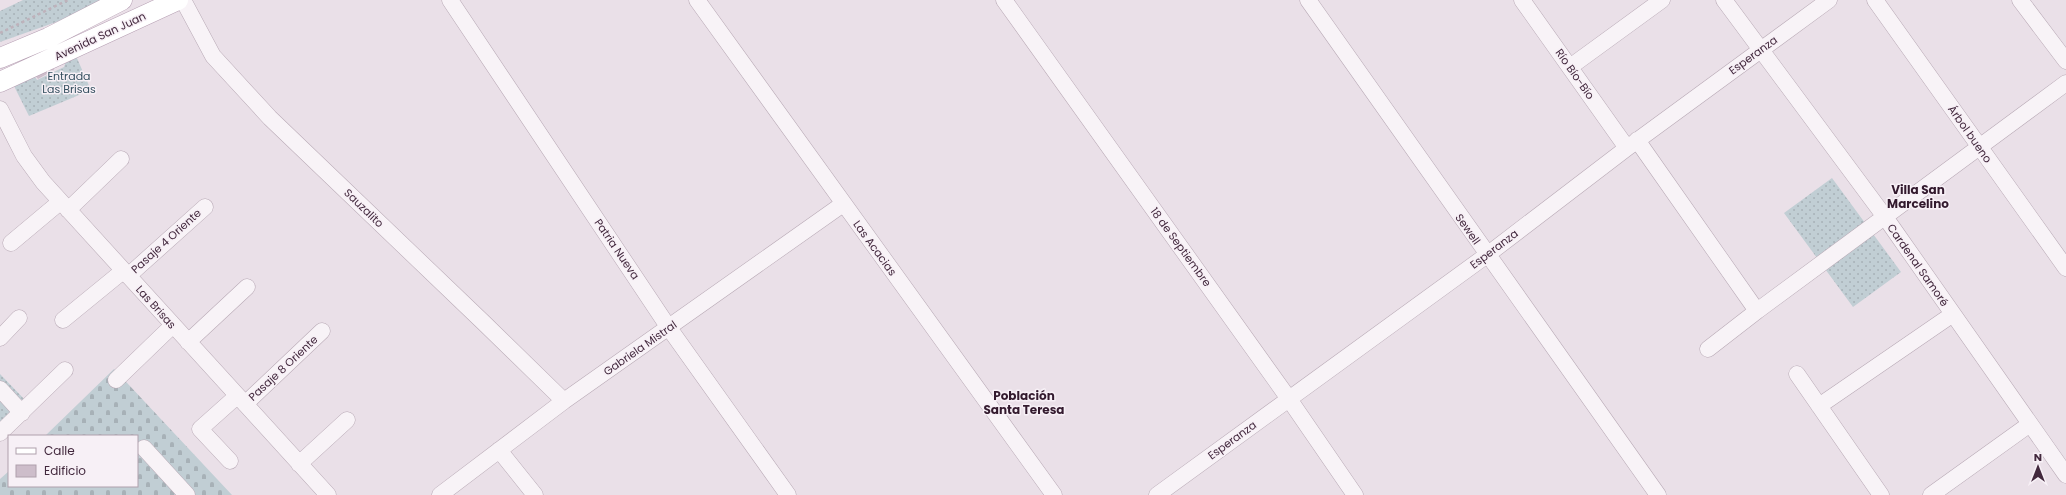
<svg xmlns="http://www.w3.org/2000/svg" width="2066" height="495" font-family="Poppins,sans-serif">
<defs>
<pattern id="grass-dots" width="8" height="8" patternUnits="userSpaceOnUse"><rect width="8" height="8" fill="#c1ced4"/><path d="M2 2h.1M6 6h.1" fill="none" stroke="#a7b1b7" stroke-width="1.8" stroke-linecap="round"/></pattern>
<pattern id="cemetery-stones" width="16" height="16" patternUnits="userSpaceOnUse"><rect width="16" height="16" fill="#c1ced4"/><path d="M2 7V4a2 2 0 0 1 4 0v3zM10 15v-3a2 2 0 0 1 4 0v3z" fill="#a7b1b7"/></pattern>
</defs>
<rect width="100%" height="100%" fill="#eae0e8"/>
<path fill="url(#grass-dots)" d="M23 0H118L0 42V11Z
M76 56 91 90 29 116 13 84 34 75 37 80 64 67 66 61Z
M1832 178 1901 272 1853 307 1784 213Z
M0 374 27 402 0 428Z"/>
<path fill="url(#cemetery-stones)" d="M114 369 232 495H0V479L9 471V486H137V436H45Z"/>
<path fill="#cdbdca" d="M53 67 54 70 38 79 35 75Z"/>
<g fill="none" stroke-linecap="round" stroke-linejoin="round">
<g stroke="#b8a9b5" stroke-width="17">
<path id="minor" d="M183 0 213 56 270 118 484 323 564 401
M450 0 669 328 788 495
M697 0 1054 495
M1004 0 1289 399 1355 495
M1308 0 1658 495
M1522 0 1627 148
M1724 0 1885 217 2066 475
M1875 0 2066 268
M2020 0 2066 61
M1570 67 1662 0
M0 109 24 156 43 182 328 495
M1637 140 1757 311 2066 83
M68 210 121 159
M11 243 60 202
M128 276 205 207
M63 320 123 271
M0 338 19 318
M188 342 247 287
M1708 349 1757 311
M1797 374 1881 495
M116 380 173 325
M0 389 22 413
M245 404 322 331
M1819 406 1953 314
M0 433 65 370
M144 448 187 495
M499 450 535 495
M230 461 200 429 237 396
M299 464 347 420
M440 495 564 401 843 204
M1157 495 1487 255 1627 148 1829 0
M1931 495 2030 424"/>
</g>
<g stroke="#b69fb3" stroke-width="21">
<path id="major" d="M0 58 48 38 122 0
M0 82 178 0"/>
</g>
<path stroke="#beb2bb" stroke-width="2.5" stroke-dasharray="3 3" stroke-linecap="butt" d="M0 33 68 0"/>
<use href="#minor" stroke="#f8f3f7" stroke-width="16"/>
<use href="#major" stroke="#fff" stroke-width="20"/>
</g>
<g text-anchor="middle" stroke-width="3" stroke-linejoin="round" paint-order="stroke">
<g font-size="11" fill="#42283d" stroke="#f7f0f6">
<text transform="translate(100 36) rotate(-25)" y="4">Avenida San Juan</text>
<text transform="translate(1753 55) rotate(-36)" y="4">Esperanza</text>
<text transform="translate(1575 74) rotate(55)" y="4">Río Bío-Bío</text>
<text transform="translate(1970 134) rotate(55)" y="4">Árbol bueno</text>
<text transform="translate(364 208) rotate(44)" y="4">Sauzalito</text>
<text transform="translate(1468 229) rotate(55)" y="4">Sewell</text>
<text transform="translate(166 241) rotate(-42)" y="4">Pasaje 4 Oriente</text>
<text transform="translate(1181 247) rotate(54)" y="4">18 de Septiembre</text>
<text transform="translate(875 248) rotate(54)" y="4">Las Acacias</text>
<text transform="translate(617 249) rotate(56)" y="4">Patria Nueva</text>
<text transform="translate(1494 249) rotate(-37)" y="4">Esperanza</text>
<text transform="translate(1918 265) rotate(55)" y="4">Cardenal Samoré</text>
<text transform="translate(156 307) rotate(48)" y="4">Las Brisas</text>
<text transform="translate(640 348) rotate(-35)" y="4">Gabriela Mistral</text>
<text transform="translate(283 368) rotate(-43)" y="4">Pasaje 8 Oriente</text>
<text transform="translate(1232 440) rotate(-36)" y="4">Esperanza</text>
</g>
<g font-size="11" fill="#344f5f" stroke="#f7f0f6">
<text x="69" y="80">Entrada<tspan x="69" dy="13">Las Brisas</tspan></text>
</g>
<g font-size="12" font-weight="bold" fill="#331a2e" stroke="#f7f0f6">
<text x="1918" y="194">Villa San<tspan x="1918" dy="14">Marcelino</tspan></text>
<text x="1024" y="400">Población<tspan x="1024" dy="14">Santa Teresa</tspan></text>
</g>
</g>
<rect x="8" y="435" width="130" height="52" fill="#f7f0f6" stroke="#afa0ac"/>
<rect x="16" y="448" width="20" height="6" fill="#ffffff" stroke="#afa0ac"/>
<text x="44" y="455" font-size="12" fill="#42283d">Calle</text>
<rect x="16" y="465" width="20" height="12" fill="#cdbdca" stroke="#afa0ac"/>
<text x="44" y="475" font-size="12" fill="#42283d">Edificio</text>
<g transform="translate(2038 467)" stroke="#f7f0f6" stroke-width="3" paint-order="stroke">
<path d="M0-3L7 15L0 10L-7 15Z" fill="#42283d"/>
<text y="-6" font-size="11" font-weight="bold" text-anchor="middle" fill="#42283d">N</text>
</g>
</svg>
